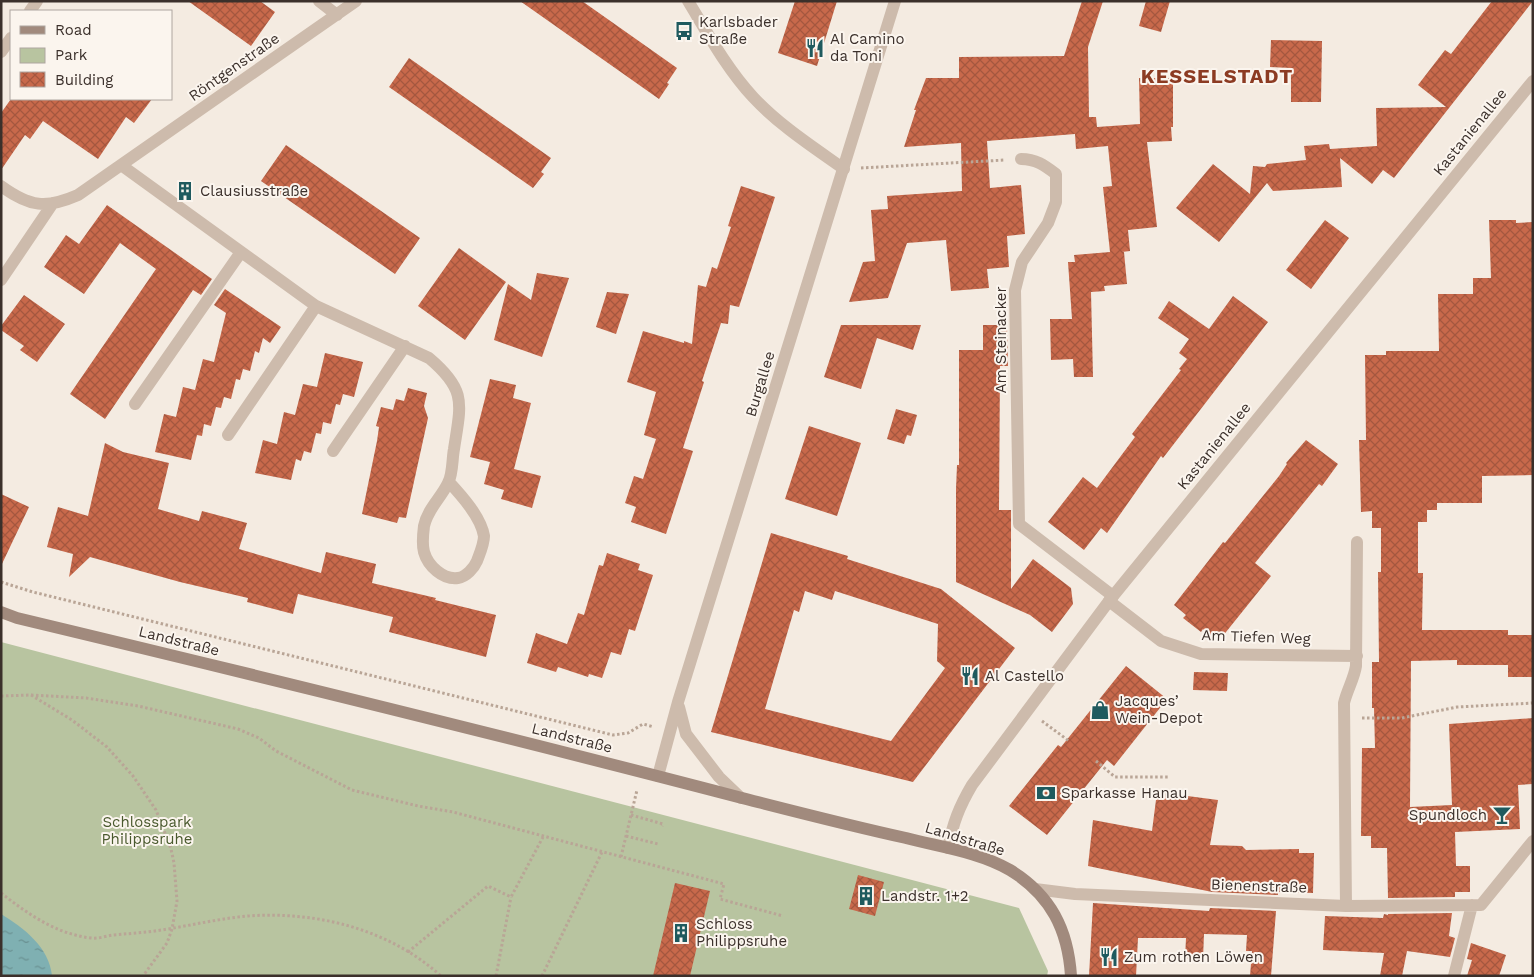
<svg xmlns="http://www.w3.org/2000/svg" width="1534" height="977" font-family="'Work Sans',sans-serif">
<defs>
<pattern id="water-ripples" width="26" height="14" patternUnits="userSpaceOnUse" patternTransform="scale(1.25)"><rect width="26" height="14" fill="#7fb0b2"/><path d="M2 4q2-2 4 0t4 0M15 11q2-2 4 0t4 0" fill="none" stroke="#699091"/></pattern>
<pattern id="building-cross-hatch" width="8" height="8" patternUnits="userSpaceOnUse" patternTransform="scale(1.25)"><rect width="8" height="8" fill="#c8694b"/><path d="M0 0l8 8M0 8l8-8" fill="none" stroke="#a4573f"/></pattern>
</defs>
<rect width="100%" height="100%" fill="#f4ebe1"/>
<path fill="#b8c4a0" d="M1 642 1019 908 1048 971 1047 976H1Z"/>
<path fill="url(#water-ripples)" d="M1 914C24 928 49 947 52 976H1Z"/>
<path fill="url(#building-cross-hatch)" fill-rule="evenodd" d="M188 1H260L275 12 251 46Z
M520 1H582L677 68 667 83 669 84 659 99Z
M795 1H837L817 66 778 53Z
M1082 1H1103L1088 47 1089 117H1096L1097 127 1140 124 1139 78H1173V127H1171L1172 141 1147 142 1157 227 1128 230 1130 251 1122 252H1124L1127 284 1104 286 1105 291 1091 292 1093 377H1074L1073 359 1051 360 1050 319H1072L1068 262H1075L1074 255 1110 252 1103 187 1112 186 1108 146 1076 149 1075 134 987 141 990 188 1021 185 1025 234 1007 236 1009 267 987 269 989 288 951 291 946 240 907 243 888 298 849 302 863 262 875 261 871 210 888 209 887 196 962 191 961 143 904 147 916 110H914L926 78H959V57L1064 56Z
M1146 1H1170L1161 32 1139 26Z
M1492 1H1533L1394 178 1383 170 1372 184 1340 158 1342 187 1273 191 1267 183 1219 242 1176 208 1213 164 1250 194 1253 166 1265 167 1267 164 1306 160 1304 146 1329 144 1330 149 1377 146 1376 108 1446 107 1418 85 1445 50 1451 54Z
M1271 40 1322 41 1321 102H1291V68L1270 67Z
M409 58 551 158 541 172 544 174 533 188 389 87Z
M11 99H152L134 123 126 117 98 159 43 121 30 139 25 135 1 170V113Z
M286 145 420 238 395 274 261 181Z
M741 186 775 197 739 307 730 305 728 324 721 323 702 381 704 382 683 448 693 451 666 534 631 522 636 507 625 503 634 476 643 479 656 439 644 435 656 392 627 382 643 331 684 343V341L692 344 698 285 706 287 712 267 717 269 731 227 728 226Z
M107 205 212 279 201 295 193 290 105 419 70 394 156 269 120 243 84 294 44 267 66 235 79 244Z
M1325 220 1349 238 1311 289 1286 270Z
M1489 220H1516V223L1533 222V475L1482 476V503H1437V510H1427V522H1418V573H1423L1422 630H1508V635H1533V677H1508V665H1457V660L1411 661 1410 807 1452 805 1449 724 1533 718V784L1518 785 1520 829 1455 832 1456 866H1470V892H1455V897L1388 898 1387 848H1371V836H1361L1362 748H1375L1374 708H1372V662H1379L1378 572H1381V528H1372V511L1361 512 1359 440H1366L1365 355H1386V351H1439L1438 294H1473V278H1491Z
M459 248 506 282 465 340 418 306Z
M537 273 569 278 542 357 494 340 508 284 531 300Z
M225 289 281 327 270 343 263 338 259 353 255 351 250 371 243 369 240 380 236 379 231 399 224 397 221 408 216 407 211 426 204 424 202 436 197 435 191 460 155 452 164 414 176 417 183 387 195 390 203 359 214 362 226 313 214 305Z
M607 292 629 294 616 334 596 327Z
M24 295 65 324 37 362 20 350 24 346 1 330V326Z
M1233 296 1268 322 1163 458 1161 456 1107 533 1101 528 1084 550 1048 522 1083 477 1097 488 1135 437 1132 434 1181 370 1179 369 1187 359 1179 353 1189 339 1158 318 1169 301 1209 329Z
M841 325H921L913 350 877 338 861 389 824 377Z
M983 325H1007L1008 366H1000L999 510H1011V589L1033 559 1071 588 1073 604 1052 632 1030 615 956 582V489L957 465H959V350H983Z
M325 353 363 362 354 397 343 394 340 405 336 404 331 424 323 422 321 434 316 433 311 453 304 451 301 461 296 459 291 480 255 473 263 440 277 444 284 412 295 415 303 384 317 387Z
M490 379 516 385 513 398 531 403 514 469 541 476 532 508 501 499 504 490 484 484 490 462 470 457Z
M408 388 427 393 424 406 428 418 406 518 399 517 397 523 362 514 377 441 379 427 376 426 381 407 393 410 396 399 404 401Z
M896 409 917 415 911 436 907 435 904 444 887 439Z
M809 426 861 443 837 516 785 499Z
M1306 440 1338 464 1322 486 1319 484 1255 563 1271 576 1218 642 1203 629 1201 632 1183 618 1186 615 1174 605 1223 542 1225 543 1279 476 1287 464 1286 463Z
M105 443 123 452 169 463 158 509 199 521 202 511 247 523 239 549 321 573 326 552 376 564 372 583 436 598 435 600 496 615 486 657 389 632 393 617 298 594 293 614 247 602 248 598 180 582 90 557 69 577 73 554 47 547 58 507 88 516Z
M1 494 29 507 1 566Z
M771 533 848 556 847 559 941 589 1015 648 913 782 711 732ZM805 591 832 600 835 591 938 624 937 661 945 668 891 741 765 709 794 610 799 612Z
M607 553 640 564 638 570 653 575 635 631 629 629 621 655 611 652 602 678 589 674 588 677 558 667 556 672 527 663 536 633 567 644 578 613 584 615 599 565 603 566Z
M1126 666 1167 699 1114 766 1107 760 1047 835 1009 806 1058 745 1061 747Z
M1194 672 1228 673 1227 691 1193 690Z
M1157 792 1218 800 1210 845 1242 846 1246 850 1299 849V853H1314L1313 893 1278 892V895L1212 892 1088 866 1093 820 1152 831Z
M858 875 884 882 875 916 849 909Z
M675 883 710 891 690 976H653Z
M1093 903 1209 911 1210 908 1276 911 1271 976H1250L1252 951H1246L1247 935 1204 934 1203 959H1185L1186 938H1138L1136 976H1089Z
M1452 913 1449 936 1455 938 1450 957 1407 951 1402 976H1380L1384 953 1323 950 1325 916 1383 918 1384 914 1388 915V914Z
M1471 943 1506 955 1499 976H1467L1472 960 1467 959Z"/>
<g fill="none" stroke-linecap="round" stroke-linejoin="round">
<path stroke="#b9a596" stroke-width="3" stroke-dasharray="2.5 2.5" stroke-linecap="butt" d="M861 168 1005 160
M1 582 33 592 613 735 628 733 643 724 654 727
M31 695 86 698 138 706 238 729 259 738 276 751 352 790 418 806 453 812 724 884 720 899 783 916
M1 696 31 695 72 720 107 747 133 776 156 810 171 849 174 863 177 901 172 929 167 943 143 976
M1362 718H1402L1457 707 1533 703
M1042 721 1069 741
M1096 761 1115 777H1170
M631 815 663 824 662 826
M626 836 658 844V842
M621 857 637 790
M1 893C28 914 56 934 91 938 98 939 106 936 113 935 125 934 136 933 147 932 181 928 214 919 248 916 317 911 389 929 441 976
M408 952 488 886 511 897 543 837
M496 976 511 897
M542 976 602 852"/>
<path stroke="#cdbbac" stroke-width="12" d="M319 1 337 15
M688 1C708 34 727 69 753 97 779 125 813 147 844 169
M30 11 37 1
M1 52 11 38
M1021 159C1036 159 1044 165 1056 174V202L1048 223 1022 262 1015 290 1019 524 1113 596
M121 165 316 306 429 358C467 390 461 403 454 449 452 459 453 474 448 483 441 498 428 508 424 526 423 534 422 545 424 552 428 566 443 580 458 578 466 577 474 568 477 561 480 553 484 544 484 536 481 517 461 495 449 482
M1 186C30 207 46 209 78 195L356 1
M1 280 53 203
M135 404 241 252
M228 435 316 306
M333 451 405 346
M1109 601 1161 641 1201 654 1357 656
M1035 889 1075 894 1346 906 1481 905 1533 841
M1346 906 1344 703C1347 690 1354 679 1356 666L1357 542
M1454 976 1472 905"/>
<path stroke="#cdbbac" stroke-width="12" d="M679 707 686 734 719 777 741 798
M658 776 678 702 895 1
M948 848C953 823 959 807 972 785L1109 601 1533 81"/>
<path stroke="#a18a7d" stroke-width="12" d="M1 612 17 618C259 676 501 735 742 798 797 812 851 826 906 838 940 847 979 852 1010 870 1051 895 1068 930 1071 976"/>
</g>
<defs>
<g id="bus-bare" transform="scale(1.5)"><path d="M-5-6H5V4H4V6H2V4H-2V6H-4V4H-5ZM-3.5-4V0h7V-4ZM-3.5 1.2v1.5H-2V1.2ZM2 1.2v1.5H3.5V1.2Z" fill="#1f5a5e" stroke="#fbf5ee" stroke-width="2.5" paint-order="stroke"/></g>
<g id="restaurant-bare" transform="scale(1.5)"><path d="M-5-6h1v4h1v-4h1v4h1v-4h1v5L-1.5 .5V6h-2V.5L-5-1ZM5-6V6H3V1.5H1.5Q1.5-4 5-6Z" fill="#1f5a5e" stroke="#fbf5ee" stroke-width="2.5" paint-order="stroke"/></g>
<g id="building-bare" transform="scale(1.5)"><path d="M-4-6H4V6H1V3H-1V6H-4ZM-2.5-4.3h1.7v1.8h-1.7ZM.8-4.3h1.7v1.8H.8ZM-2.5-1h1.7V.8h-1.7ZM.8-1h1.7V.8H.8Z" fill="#1f5a5e" stroke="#fbf5ee" stroke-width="2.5" paint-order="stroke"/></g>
<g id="shop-bare" transform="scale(1.5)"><path d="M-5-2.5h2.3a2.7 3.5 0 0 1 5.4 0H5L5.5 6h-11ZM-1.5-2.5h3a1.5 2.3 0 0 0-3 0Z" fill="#1f5a5e" stroke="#fbf5ee" stroke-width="2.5" paint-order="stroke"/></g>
<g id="bank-bare" transform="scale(1.5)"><path d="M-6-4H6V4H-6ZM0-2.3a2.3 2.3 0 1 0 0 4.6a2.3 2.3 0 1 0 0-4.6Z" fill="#1f5a5e" stroke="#fbf5ee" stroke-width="2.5" paint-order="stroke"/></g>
<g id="bar-bare" transform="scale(1.5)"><path d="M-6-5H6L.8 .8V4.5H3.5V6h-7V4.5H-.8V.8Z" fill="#1f5a5e" stroke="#fbf5ee" stroke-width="2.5" paint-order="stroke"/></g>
</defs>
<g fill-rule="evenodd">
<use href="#bus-bare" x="684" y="31"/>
<use href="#restaurant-bare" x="815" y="48"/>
<use href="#building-bare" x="185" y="191"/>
<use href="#restaurant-bare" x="970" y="676"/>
<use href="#shop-bare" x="1100" y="710"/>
<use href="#bank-bare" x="1046" y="793"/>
<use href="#bar-bare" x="1502" y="815"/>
<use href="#building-bare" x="866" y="896"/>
<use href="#building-bare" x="681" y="933"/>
<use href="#restaurant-bare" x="1109" y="957"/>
</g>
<g text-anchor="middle" stroke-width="4" stroke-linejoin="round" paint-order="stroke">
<g font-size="15" fill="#3b302b" stroke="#fbf5ee" text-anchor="start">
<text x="699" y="27">Karlsbader<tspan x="699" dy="17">Straße</tspan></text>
<text x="830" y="44">Al Camino<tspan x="830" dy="17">da Toni</tspan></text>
<text x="200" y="196">Clausiusstraße</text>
<text x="985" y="681">Al Castello</text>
<text x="1115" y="706">Jacques’<tspan x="1115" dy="17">Wein-Depot</tspan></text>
<text x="1061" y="798">Sparkasse Hanau</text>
<text x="1487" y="820" text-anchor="end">Spundloch</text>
<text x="881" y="901">Landstr. 1+2</text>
<text x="696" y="929">Schloss<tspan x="696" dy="17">Philippsruhe</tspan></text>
<text x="1124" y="962">Zum rothen Löwen</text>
</g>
<g font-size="15" fill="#3b302b" stroke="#fbf5ee">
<text transform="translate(234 67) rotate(-35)" y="5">Röntgenstraße</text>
<text transform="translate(1470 132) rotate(-51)" y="5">Kastanienallee</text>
<text transform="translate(1001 340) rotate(-90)" y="5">Am Steinacker</text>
<text transform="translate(760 384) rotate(-73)" y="5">Burgallee</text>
<text transform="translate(1214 446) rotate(-51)" y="5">Kastanienallee</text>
<text transform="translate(1256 637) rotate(2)" y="5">Am Tiefen Weg</text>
<text transform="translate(179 641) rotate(14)" y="5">Landstraße</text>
<text transform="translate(572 738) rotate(14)" y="5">Landstraße</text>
<text transform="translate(965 839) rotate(17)" y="5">Landstraße</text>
<text transform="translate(1259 886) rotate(2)" y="5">Bienenstraße</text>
</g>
<g font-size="15" fill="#4a5a2e" stroke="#fbf5ee">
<text x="147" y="827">Schlosspark<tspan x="147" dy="17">Philippsruhe</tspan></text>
</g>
<g font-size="20" font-weight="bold" letter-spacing="1" fill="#8c3b22" stroke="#fbf5ee">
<text x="1217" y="83">KESSELSTADT</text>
</g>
</g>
<rect width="1534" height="977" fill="none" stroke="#3b302b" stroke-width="5"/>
<rect x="10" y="10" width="162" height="90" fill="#fbf5ee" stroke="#aea6a0"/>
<rect x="20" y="26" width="25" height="8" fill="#a18a7d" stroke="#aea6a0"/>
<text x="55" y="35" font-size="15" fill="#3b302b">Road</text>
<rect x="20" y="48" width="25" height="15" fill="#b8c4a0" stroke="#aea6a0"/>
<text x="55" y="60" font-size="15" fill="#3b302b">Park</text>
<rect x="20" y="72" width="25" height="15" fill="url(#building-cross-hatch)" stroke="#aea6a0"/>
<text x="55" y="85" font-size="15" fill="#3b302b">Building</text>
</svg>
